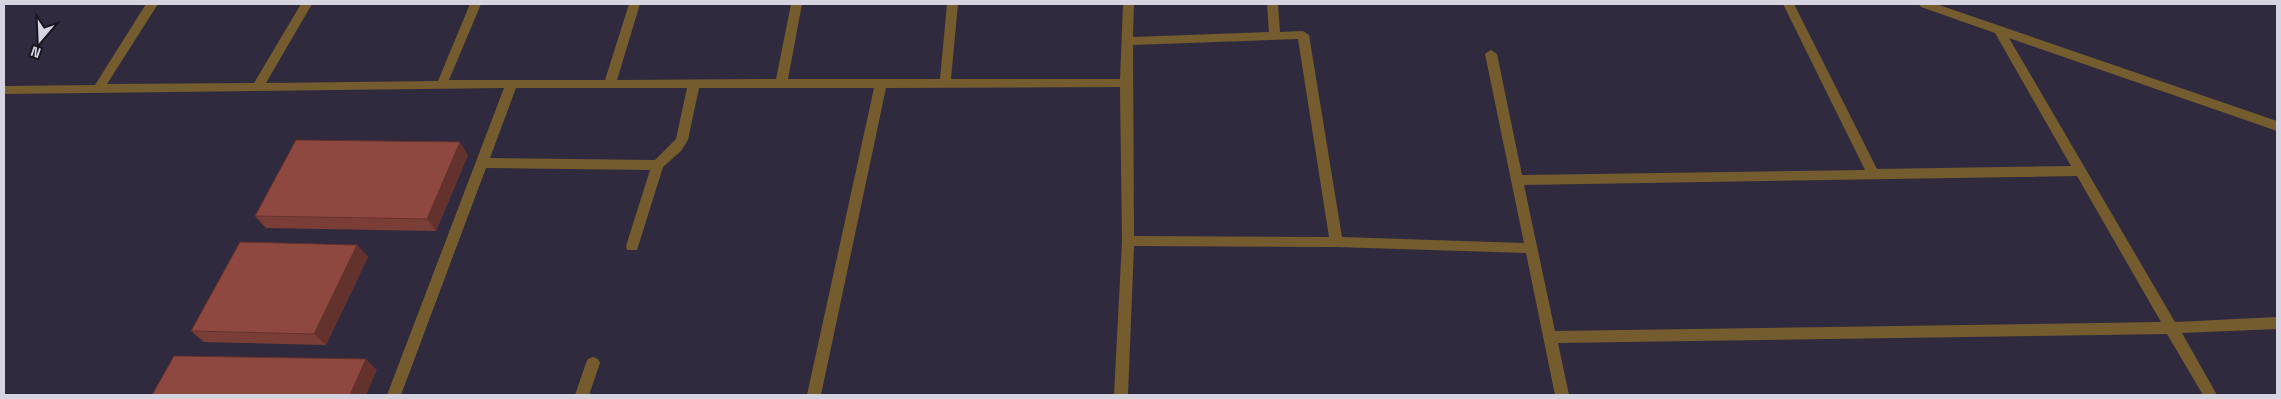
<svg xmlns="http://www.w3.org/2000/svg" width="2281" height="399" font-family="'Space Grotesk',sans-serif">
<rect width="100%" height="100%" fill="#2f2a3e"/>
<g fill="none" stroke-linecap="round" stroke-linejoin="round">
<path fill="#755c2e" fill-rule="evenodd" d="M146 4H158L107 84 254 83 301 4H312L266 83 438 81 470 4H481L449 80H605L629 4H640L617 80 776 79 791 4H802L788 79H940L947 4H958L951 79H1120L1123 4H1134L1133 37 1269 32 1267 4H1278L1280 32 1303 31 1309 35 1342 237 1524 243 1485 54 1491 50 1497 54 1522 175 1865 170 1783 4H1794L1877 169 2071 166 1995 33 1921 7 1919 4H1936L2277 121V131L2009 38 2175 322 2277 317V329L2182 333 2217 395H2203L2167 334 1558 343 1569 395H1555L1526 253 1336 247 1134 246 1128 395H1114L1122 241 1120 87 886 88 821 395H807L874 88H699L688 140 681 151 663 167 637 250H627L626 246 650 170 486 168 401 395H387L504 88 4 94V86L95 85ZM1298 39 1329 237 1134 236 1133 45ZM516 88H687L676 139 655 160 490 158ZM2077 176 2161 322 1555 331 1524 185Z
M593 357 598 359 600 363 589 395H575L586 363 588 359Z"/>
</g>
<path fill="#7b3e37" d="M468 155 436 231 266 228 255 216Z
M357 245 368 257 326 345 204 342 191 331Z"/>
<path fill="#64322d" d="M460 142 468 155 436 231 427 219Z
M357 245 368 257 326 345 314 334Z
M366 359 377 370 366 395H350Z"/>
<path fill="#8f4840" stroke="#64322d" d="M296 140 460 142 427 219 255 216Z
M240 242 357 245 314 334 191 331Z
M174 356 366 359 350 395H152Z"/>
<rect width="2281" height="399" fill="none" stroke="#d7d4e1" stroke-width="10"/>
<g transform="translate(40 40) rotate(199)" stroke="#17151e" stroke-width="4" paint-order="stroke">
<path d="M0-4L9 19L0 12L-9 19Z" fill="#d7d4e1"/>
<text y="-8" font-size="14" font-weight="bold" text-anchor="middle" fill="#d7d4e1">N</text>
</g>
</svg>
